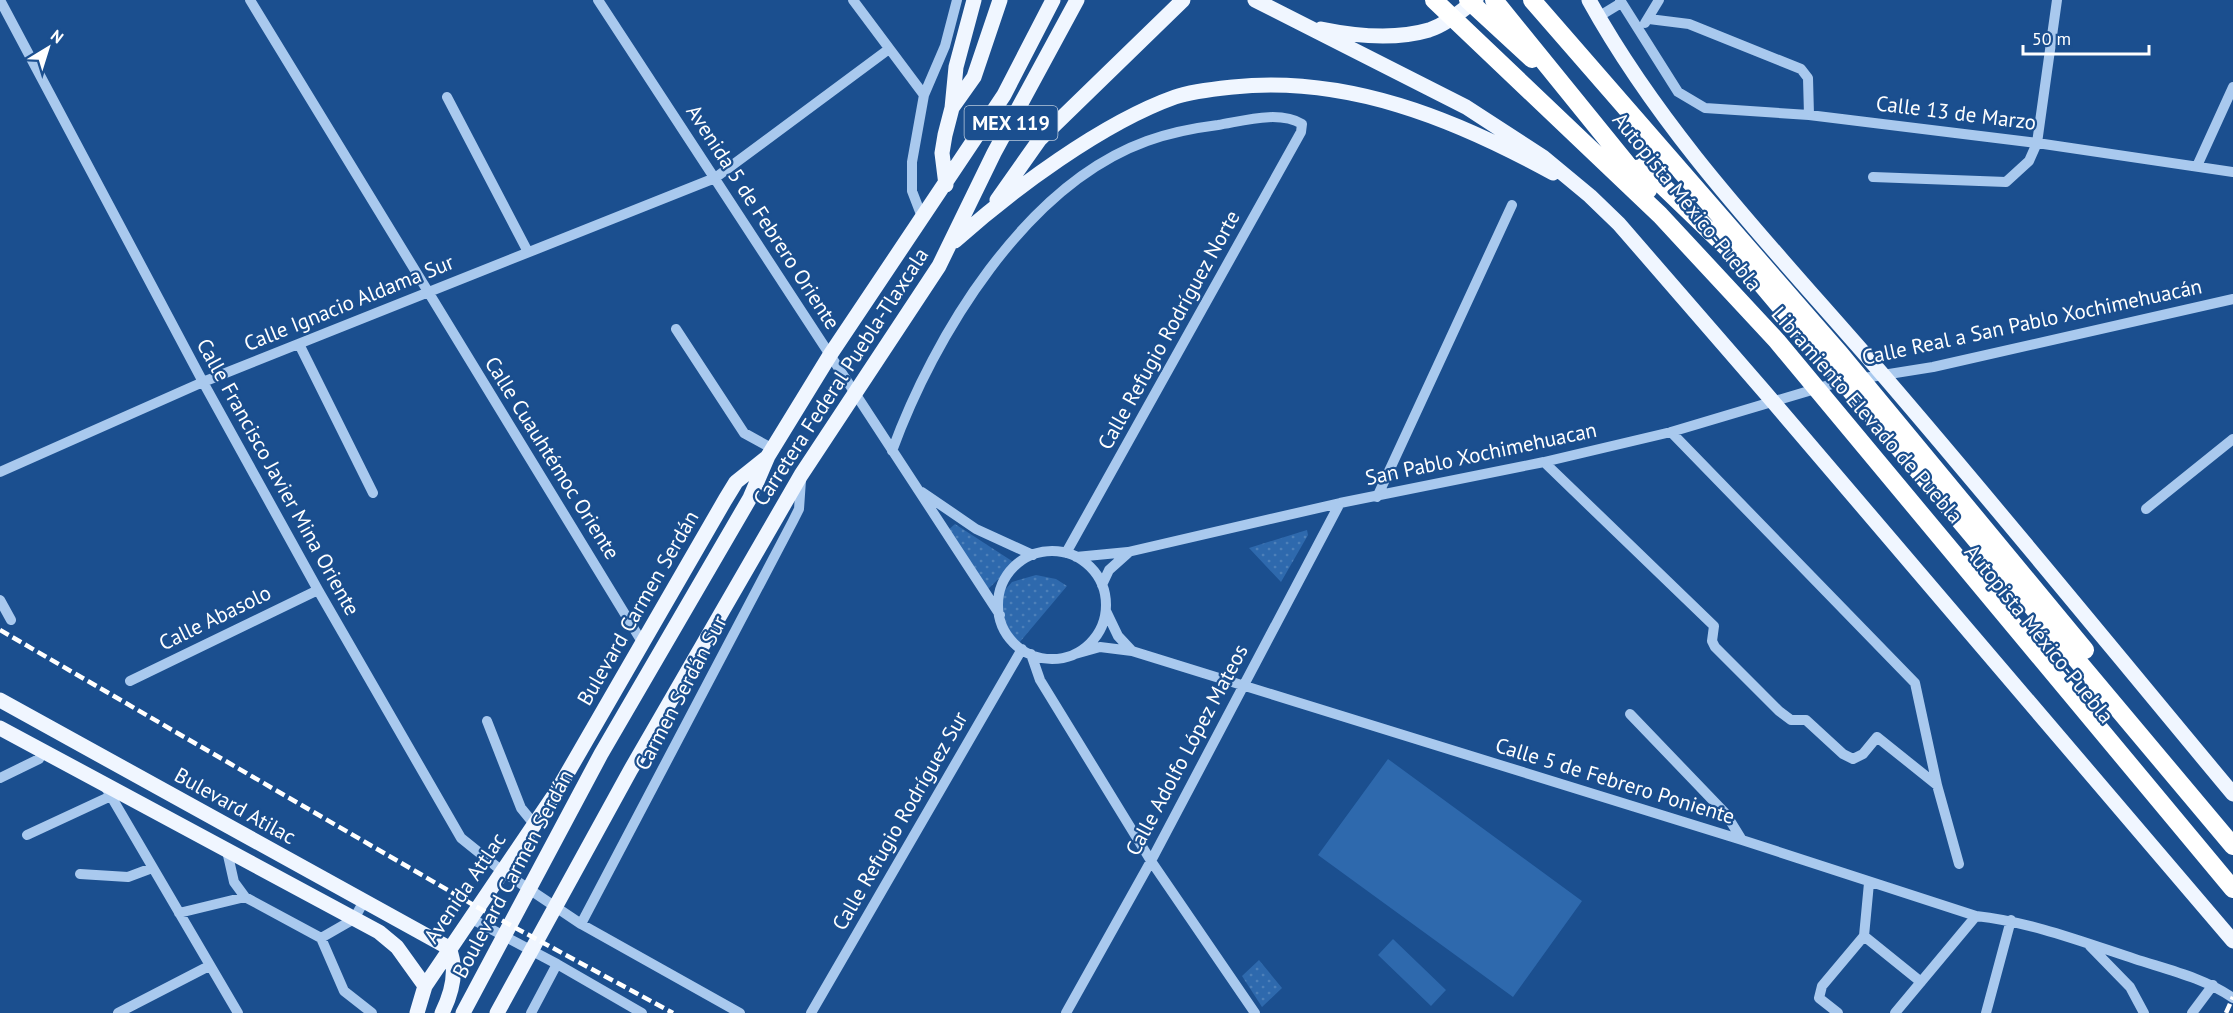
<svg xmlns="http://www.w3.org/2000/svg" width="2233" height="1013" font-family="'PT Sans',sans-serif">
<defs>
<pattern id="grass-dots" width="8" height="8" patternUnits="userSpaceOnUse" patternTransform="scale(1.5)"><rect width="8" height="8" fill="#2e69ad"/><path d="M2 2h.1M6 6h.1" fill="none" stroke="#4d80b9" stroke-width="1.8" stroke-linecap="round"/></pattern>
</defs>
<rect width="100%" height="100%" fill="#1b4f8f"/>
<path fill="url(#grass-dots)" d="M955 524 1015 563 986 591 947 531Z
M1307 530 1308 535 1281 582 1249 548Z
M1036 575 1056 579 1067 586 1019 643C1005 627 1001 613 1003 592L1012 582Z
M1259 960 1282 988 1262 1007 1242 976Z"/>
<path fill="#2e69ad" d="M1388 759 1582 901 1513 997 1318 855Z
M1393 939 1446 990 1431 1006 1378 955Z"/>
<g fill="none" stroke-linecap="round" stroke-linejoin="round">
<path stroke="#a9c9ee" stroke-width="10" d="M0 0 203 382 318 590 461 838 502 871 581 924 740 1013
M250 0 642 642
M598 0 1000 615
M853 0 924 95
M1620 0 1678 92 1705 108 1809 115 2037 143 2233 172
M1598 17 1621 3
M1649 19 1689 24 1801 69 1808 78 1809 115
M1645 23 1659 0
M447 97 528 252
M2197 166 2233 87
M1873 177 2006 182 2029 161 2037 143 2057 0
M922 217 912 191V162L924 95 945 46 957 0
M676 329 744 433 773 449
M299 344 373 493
M1671 432 1915 683 1937 785
M892 451C934 336 1025 185 1147 141 1169 133 1194 128 1218 125 1243 121 1279 110 1302 124L1301 132 1066 553
M1544 462 1714 626 1712 641 1715 647 1779 711 1791 720H1806L1843 754 1853 759 1863 754 1877 737 1937 785 1959 864
M0 472 203 382 715 178 889 49
M922 492 976 529 1033 555
M1377 497 1512 205
M2146 509 2233 439
M998 605a54 54 0 1 1 108 0a54 54 0 1 1-108 0Z
M1076 557 1128 552 1340 503 1544 462 1671 432 1839 382 1933 367 2233 299
M1102 585 1109 570 1128 553
M0 600 11 620
M1106 611 1118 636 1132 651
M1031 654 1040 680 1151 861 1255 1013
M1075 654 1100 647 1132 651 1742 840 1976 916C2031 922 2083 942 2135 959 2169 970 2204 978 2233 998
M130 681 318 590
M1630 714 1726 814 1742 840
M487 721 521 808 534 824
M0 778 39 759 43 752
M105 786 238 1013
M27 835 111 796
M227 851 234 882 245 897 321 938 354 919 364 901
M80 874 128 877 152 868
M179 913 245 897
M470 918 557 964 642 1013
M581 924 793 521 799 509 801 480
M1864 936 1921 982
M321 938 344 991 372 1013
M2090 946 2130 987 2144 1013
M118 1013 209 966
M531 1013 557 964
M811 1013 1022 649
M1066 1013 1151 861 1340 503
M1838 1013 1819 998 1822 986 1864 936 1869 883
M1895 1013 1976 916
M1986 1013 2011 920
M2192 1013 2213 985"/>
<path stroke="#f0f6ff" stroke-width="15" d="M1255 0 1466 107 1543 157 1590 196 1619 224 1763 390 2233 941
M1589 0C1663 134 1770 245 1870 360 1993 502 2112 649 2233 794
M1321 29C1355 36 1395 40 1429 30 1447 24 1461 11 1476 0
M952 108 974 77 1000 0
M946 185 942 153 945 135 952 108 956 67 974 0
M997 200 1040 139 1183 0
M955 241C1012 190 1102 123 1175 97 1193 91 1214 89 1233 87 1347 75 1455 119 1553 173
M0 700 449 948
M0 728 379 932 397 947 425 986
M417 1013 425 986 557 791 725 500 736 482 766 458
M442 1013C452 993 458 970 449 948
M463 1013 601 754 750 498 768 456 830 355 1004 95 1053 0
M497 1013 630 771 801 475 939 266 994 153 1077 0"/>
<path stroke="#fff" stroke-width="18" d="M1434 0 1660 215 1777 341 2233 889
M1468 0 1532 59
M1494 0 1648 190
M1532 0 1841 355 2085 650
M1642 166 1747 267 2233 846"/>
<path stroke="#fff" stroke-width="4.5" stroke-dasharray="10 4.5" stroke-linecap="butt" d="M0 630 477 907 673 1013
M2226 1013 2233 997"/>
</g>
<g text-anchor="middle" stroke-width="4.5" stroke-linejoin="round" paint-order="stroke">
<rect fill="#1b4f8f" stroke="#bbcadd" stroke-width="1.5" x="964.5" y="106" width="93" height="34" rx="4.5"/>
<g font-size="20" font-weight="bold" fill="#fff">
<text x="1011" y="130">MEX 119</text>
</g>
<g font-size="21" fill="#fff" stroke="#1b4f8f">
<text transform="translate(1956 113) rotate(7)" y="7">Calle 13 de Marzo</text>
<text transform="translate(1687 202) rotate(51)" y="7">Autopista México-Puebla</text>
<text transform="translate(763 217) rotate(57)" y="7">Avenida 5 de Febrero Oriente</text>
<text transform="translate(349 303) rotate(-22)" y="7">Calle Ignacio Aldama Sur</text>
<text transform="translate(2032 322) rotate(-12)" y="7">Calle Real a San Pablo Xochimehuacán</text>
<text transform="translate(1169 330) rotate(-61)" y="7">Calle Refugio Rodríguez Norte</text>
<text transform="translate(841 377) rotate(-57)" y="7">Carretera Federal Puebla-Tlaxcala</text>
<text transform="translate(1867 415) rotate(49)" y="7">Libramiento Elevado de Puebla</text>
<text transform="translate(1481 454) rotate(-12)" y="7">San Pablo Xochimehuacan</text>
<text transform="translate(552 458) rotate(58)" y="7">Calle Cuauhtémoc Oriente</text>
<text transform="translate(278 477) rotate(61)" y="7">Calle Francisco Javier Mina Oriente</text>
<text transform="translate(638 608) rotate(-60)" y="7">Bulevard Carmen Serdán</text>
<text transform="translate(215 618) rotate(-26)" y="7">Calle Abasolo</text>
<text transform="translate(2039 634) rotate(51)" y="7">Autopista México-Puebla</text>
<text transform="translate(681 693) rotate(-62)" y="7">Carmen Serdán Sur</text>
<text transform="translate(1187 750) rotate(-62)" y="7">Calle Adolfo López Mateos</text>
<text transform="translate(1615 781) rotate(17)" y="7">Calle 5 de Febrero Poniente</text>
<text transform="translate(235 806) rotate(29)" y="7">Bulevard Atilac</text>
<text transform="translate(900 821) rotate(-60)" y="7">Calle Refugio Rodríguez Sur</text>
<text transform="translate(513 874) rotate(-62)" y="7">Boulevard Carmen Serdán</text>
<text transform="translate(465 888) rotate(-56)" y="7">Avenida Attlac</text>
</g>
</g>
<g transform="translate(48 48) rotate(38)" stroke="#1b4f8f" stroke-width="4.5" paint-order="stroke">
<path d="M0-4.5L10 22L0 15L-10 22Z" fill="#ffffff"/>
<text y="-9" font-size="16" font-weight="bold" text-anchor="middle" fill="#ffffff">N</text>
</g>
<path d="M2023 45v9h126v-9" fill="none" stroke="#ffffff" stroke-width="3"/>
<text x="2032" y="45" font-size="18" fill="#ffffff" stroke="#1b4f8f" stroke-width="4.5" paint-order="stroke">50 m</text>
</svg>
